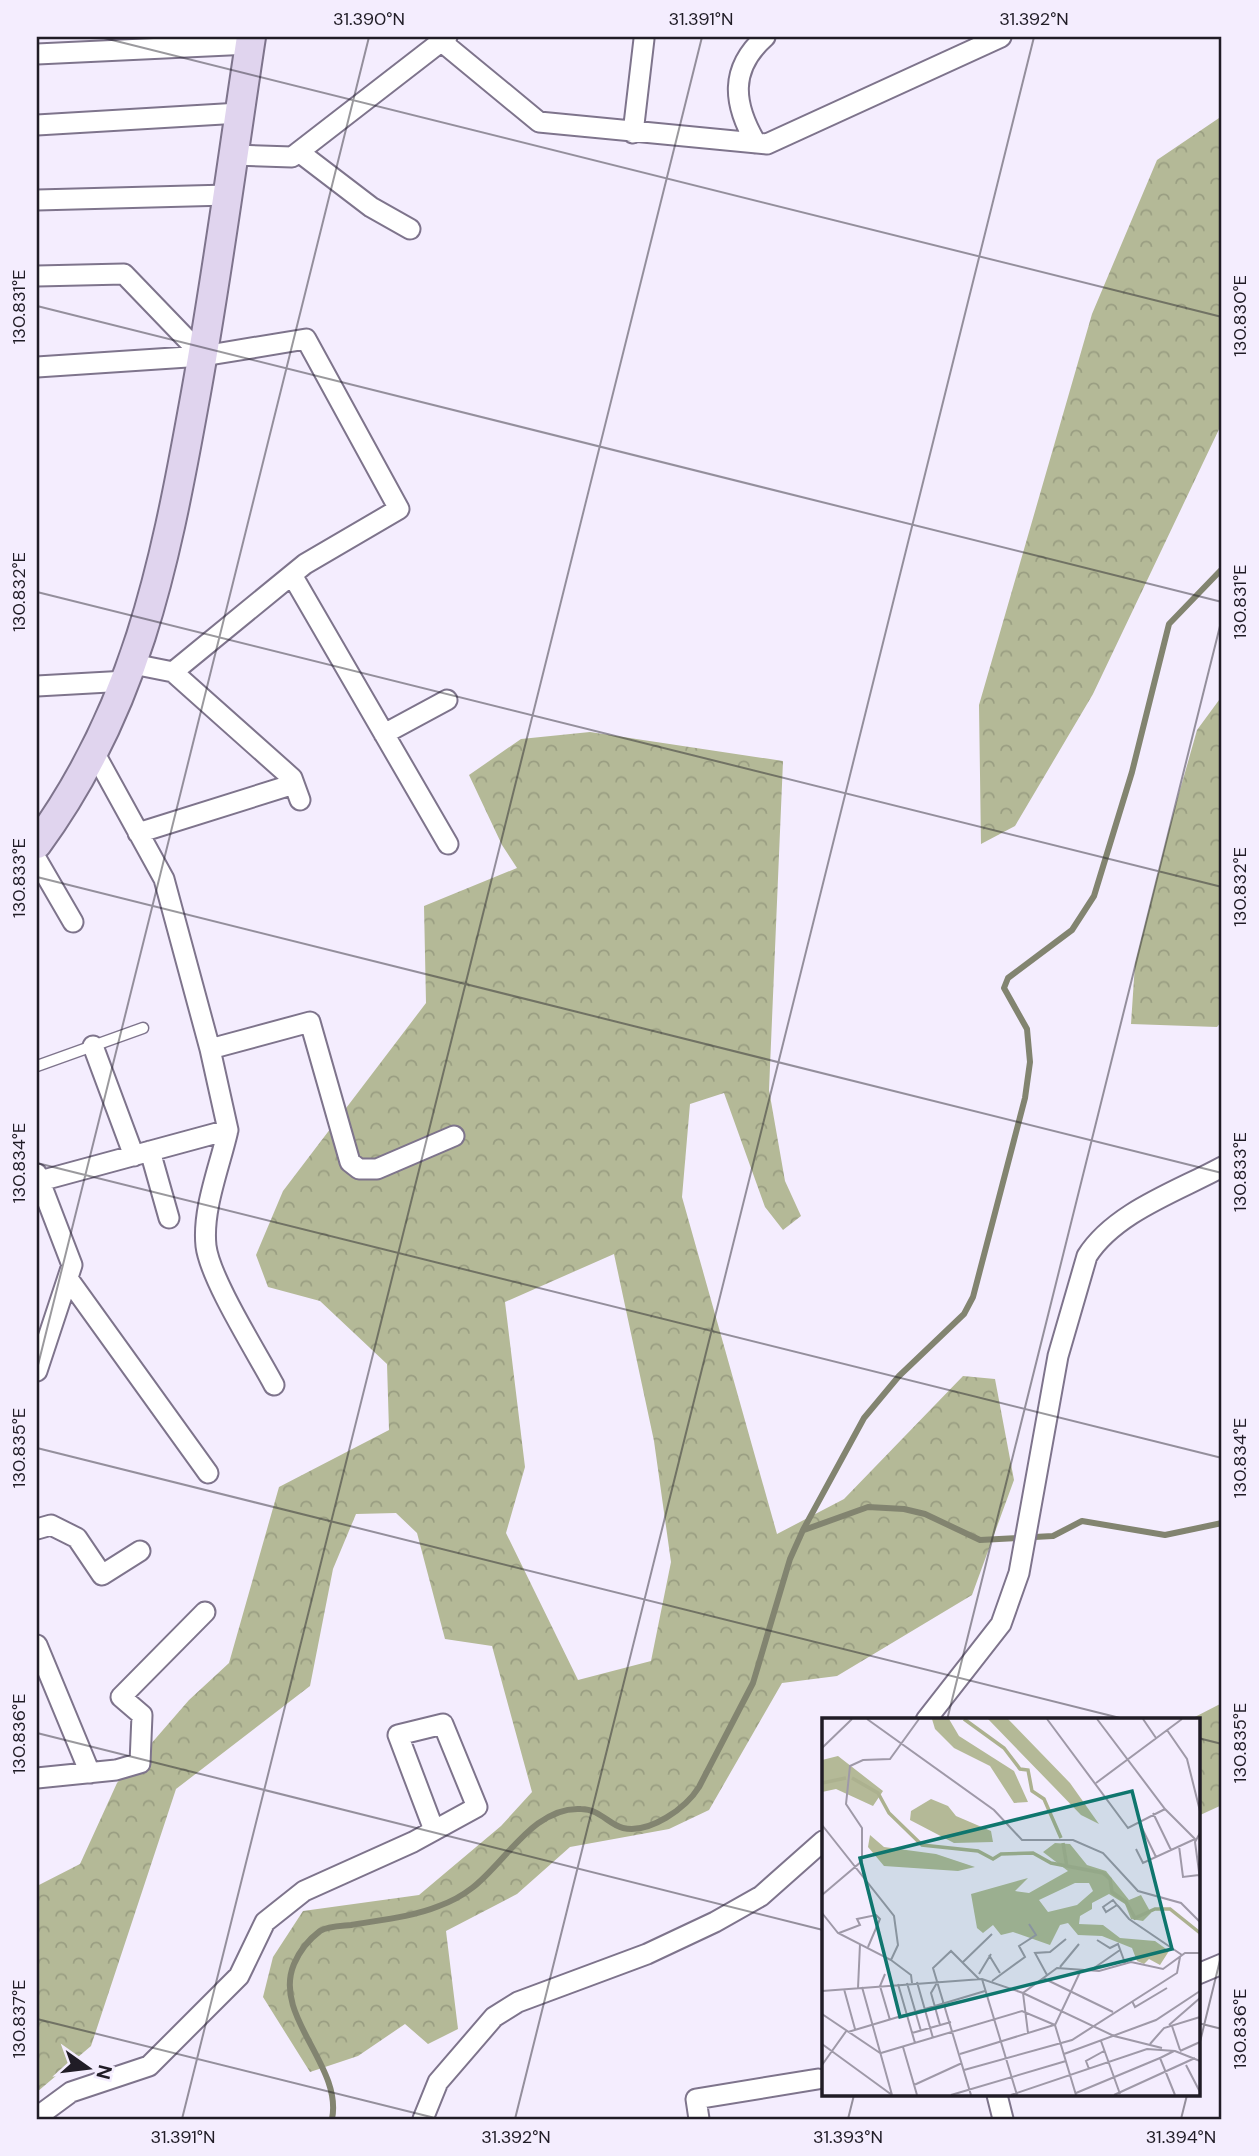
<svg xmlns="http://www.w3.org/2000/svg" width="1259" height="2156" font-family="'DM Sans',sans-serif">
<defs>
<pattern id="forest-crowns" width="20" height="18" patternUnits="userSpaceOnUse" patternTransform="scale(1.75)"><rect width="20" height="18" fill="#b4b997"/><path d="M2 6a3 3 0 1 1 6 0M12 15a3 3 0 1 1 6 0" fill="none" stroke="#9a9e82"/></pattern>
</defs>
<rect width="100%" height="100%" fill="#f4edfe"/>
<path fill="url(#forest-crowns)" fill-rule="evenodd" d="M1222 116V423L1093 694 1015 826 981 844 979 705 1092 314 1157 160Z
M1222 696V1021L1217 1027 1131 1024 1135 964 1169 829 1197 730Z
M590 732 783 761 769 1090 785 1181 801 1216 783 1230 765 1207 724 1093 690 1104 682 1197 777 1534 844 1499 963 1376 995 1379 1014 1480 972 1595 837 1676 782 1683 709 1810 669 1829 570 1847 517 1894 446 1931 458 2029 428 2044 405 2024 358 2056 310 2072 263 1997 273 1957 303 1911 419 1895 501 1826 532 1792 492 1646 445 1639 417 1533 396 1513 356 1514 333 1569 310 1686 176 1789 91 2046 37 2092V1886L80 1864 117 1783 189 1700 229 1663 279 1487 389 1430 387 1364 320 1301 268 1287 256 1255 283 1191 426 1003 424 906 517 868 502 845 469 775 521 739ZM614 1254 654 1441 671 1562 651 1661 578 1680 506 1533 525 1467 505 1302Z
M1222 1703V1805L1198 1816V1720H1189Z"/>
<g fill="none" stroke-linecap="round" stroke-linejoin="round">
<path stroke="#828470" stroke-width="6" d="M804 1530 868 1507 904 1509 925 1514 980 1540 1053 1536 1082 1521 1165 1535 1222 1523
M332 2119C343 2066 272 2016 294 1964 300 1950 308 1940 320 1931 328 1926 342 1926 351 1925 380 1920 412 1917 439 1906 450 1902 463 1895 472 1888 505 1863 534 1806 581 1809 600 1809 609 1825 623 1828 650 1834 686 1808 699 1787L753 1683 790 1559 803 1530 864 1418 899 1376 964 1314 973 1297 1025 1098 1030 1062 1027 1029 1004 988 1008 978 1072 930 1094 896 1132 772 1169 624 1222 569"/>
<g stroke="#7e748c" stroke-width="13">
<path id="lane" d="M37 1066 143 1028"/>
</g>
<g stroke="#7e748c" stroke-width="23">
<path id="street" d="M442 42 539 122 767 144 1001 37
M37 54 250 44
M37 125 240 113
M633 133 644 39
M756 143C733 104 729 69 765 37
M299 152 371 207 410 229
M234 155 292 157 447 37
M37 200 228 195
M37 276 124 274 203 356
M37 367 203 356 306 339 399 509 305 564 173 672 133 664
M292 575 448 844
M173 672 292 778 300 800
M37 686 127 681
M384 734 447 700
M94 752 164 879 210 1049 310 1022 350 1162 359 1169H377L454 1136
M138 833 294 784
M37 860 73 922
M93 1046 134 1156
M210 1049 228 1130
M150 1151 169 1218
M37 1174 72 1265 37 1371
M40 1181 228 1130C220 1166 202 1209 206 1246 210 1279 257 1353 274 1385
M69 1280 208 1473
M37 1529 51 1525 77 1538 102 1575 140 1551
M37 1645 90 1773
M926 1720 1001 1624 1019 1573 1058 1356 1087 1256C1115 1212 1178 1191 1222 1167
M37 1778 116 1770 140 1763 142 1715 121 1697 205 1612
M1198 1974 1222 1964
M997 2095 1003 2119
M37 2117 71 2092 149 2066 239 1976 265 1922 304 1891 413 1842 477 1807 443 1724 398 1735 434 1830
M423 2119 438 2082 494 2017 518 2002 647 1954 715 1922 761 1896 823 1841
M699 2119 696 2099 818 2079"/>
</g>
<g stroke="#7e748c" stroke-width="32">
<path id="secondary" d="M37 844C135 710 164 569 193 409 216 286 232 161 251 37"/>
</g>
<use href="#lane" stroke="#fff" stroke-width="10"/>
<use href="#street" stroke="#fff" stroke-width="19"/>
<use href="#secondary" stroke="#e0d4ee" stroke-width="28"/>
</g>
<path fill="none" stroke="#201c26" stroke-width="2" stroke-opacity="0.45" d="M100 37 1222 317M37 306 1222 602M37 592 1222 887M37 877 1222 1173M37 1163 1222 1458M37 1369 369 37M37 1448 1128 1720M947 1720 1222 618M37 1733 823 1930M1198 1738 1222 1744M37 2019 439 2119M1198 2023 1222 2029M1198 2050 1222 1952M182 2119 702 37M515 2119 1034 37M848 2119 854 2095M1181 2119 1187 2095"/>
<g transform="translate(822 1718)">
<rect width="378" height="378" fill="#f4edfe"/>
<path d="M110 1H127L137 18 192 53 206 84 192 85 168 48 132 30 113 11ZM166 1H186L248 65 277 106 259 97ZM16 38 61 73 51 88 14 71 0 74V42ZM109 81 126 88 134 98 169 113 171 124 132 125 88 102 89 93ZM48 117 62 129 114 136 153 149 136 153 62 148 46 129ZM233 125 248 126 265 147 284 153 307 182 319 177 329 195 321 203 309 201 303 186 287 176 270 185V191L258 198 257 206 281 207 298 220 333 223 347 233 338 247 327 241 322 246 315 243 310 230 280 218 256 217 246 205 238 207 228 227 191 214 179 217 171 207 161 215 155 210 149 176 206 160 193 173 207 175 246 153 221 134ZM253 165H267L271 173 255 187 226 194 217 182Z" fill="#b4b997" fill-rule="evenodd"/>
<path fill="none" stroke="#acb18f" stroke-width="3.5" d="M142 1 182 30 198 51 206 52 210 73 222 81 239 120M30 60 56 75 67 95 100 127 156 133 171 141 179 136 211 135 229 145 281 155 288 161 290 174 304 184 313 200 333 191H348L378 215M0 65 24 60M241 125 245 149"/>
<path fill="none" stroke="#9f99a8" stroke-width="2" d="M45 1 172 92 200 122H251L281 135 316 173 359 185 378 204M225 1 306 110 343 91M275 1 343 91 374 122M321 1 334 20M345 12 365 41 378 93M0 30 30 1M274 65 360 1M331 95 349 132M317 104 334 139M0 107 72 198 76 227 69 242M378 115 373 124 378 161M357 128 361 159 377 157M314 131 321 145 373 121M0 177 40 143V110L24 86 28 48 41 42 68 41 97 1M295 187 284 194 281 189 291 182 295 187 297 189 307 201 360 237M0 195 16 215 69 242 89 257 90 265M17 215 38 207 35 201 54 197 58 201 46 229M275 222 288 230 296 226 303 245M167 237 178 255M0 238V273M141 244 170 216M238 249 257 226M272 250 298 232M63 256 58 268 68 302M157 256 169 236M225 257 213 235 228 234 244 221M221 260 291 294M160 261 195 377M116 263 109 275 118 307M170 263 203 239 197 228 214 217 207 206M95 264 111 320M85 265 99 313M76 266 93 325M40 269 70 377M36 270 38 226M22 271 33 311M0 273 160 261 201 275 292 318 340 330M310 283 313 289 345 270M0 296 58 335M347 307 378 280M350 308 358 332M26 314 163 273M90 315 129 304M206 315 201 275 235 250 277 253 309 244 341 251 363 235H378M279 323 298 376M0 326 70 377M328 326 342 310 378 299M81 329 95 377M352 333 338 340 353 377M358 333 378 324M59 335 200 293 233 307M138 336 232 307M242 336 334 302 378 273M0 347 25 312M364 347 378 374M267 351 264 343 282 333M142 352 250 322 355 255 358 239M92 367 140 345M254 375 338 340M129 377 244 343M149 377 111 250 129 233 157 261M189 377 325 331 353 333 378 343M254 377 233 307 259 252M292 377 373 340"/>
<path fill="#0f766e" fill-opacity="0.15" stroke="#0f766e" stroke-width="3.5" d="M310 73 350 231 78 299 38 140Z"/>
<rect width="378" height="378" fill="none" stroke="#201c26" stroke-width="3.5"/>
</g>
<rect width="1259" height="2156" fill="none" stroke="#f4edfe" stroke-width="77"/>
<g transform="translate(88 2068) rotate(104)" stroke="#f4edfe" stroke-width="5" paint-order="stroke">
<path d="M0-5L12 26L0 18L-12 26Z" fill="#201c26"/>
<text y="-10" font-size="19" font-weight="bold" text-anchor="middle" fill="#201c26">N</text>
</g>
<rect x="38" y="38" width="1182" height="2080" fill="none" stroke="#201c26" stroke-width="2.5"/>
<g font-size="18" text-anchor="middle" fill="#201c26">
<text x="369" y="25">31.390°N</text>
<text x="701" y="25">31.391°N</text>
<text x="1034" y="25">31.392°N</text>
<text transform="translate(19 307) rotate(-90)" y="6">130.831°E</text>
<text transform="translate(1240 316) rotate(-90)" y="6">130.830°E</text>
<text transform="translate(19 592) rotate(-90)" y="6">130.832°E</text>
<text transform="translate(1240 602) rotate(-90)" y="6">130.831°E</text>
<text transform="translate(19 878) rotate(-90)" y="6">130.833°E</text>
<text transform="translate(1240 887) rotate(-90)" y="6">130.832°E</text>
<text transform="translate(19 1163) rotate(-90)" y="6">130.834°E</text>
<text transform="translate(1240 1172) rotate(-90)" y="6">130.833°E</text>
<text transform="translate(19 1448) rotate(-90)" y="6">130.835°E</text>
<text transform="translate(1240 1458) rotate(-90)" y="6">130.834°E</text>
<text transform="translate(19 1734) rotate(-90)" y="6">130.836°E</text>
<text transform="translate(1240 1743) rotate(-90)" y="6">130.835°E</text>
<text transform="translate(19 2019) rotate(-90)" y="6">130.837°E</text>
<text transform="translate(1240 2029) rotate(-90)" y="6">130.836°E</text>
<text x="183" y="2143">31.391°N</text>
<text x="516" y="2143">31.392°N</text>
<text x="848" y="2143">31.393°N</text>
<text x="1181" y="2143">31.394°N</text>
</g>
</svg>
